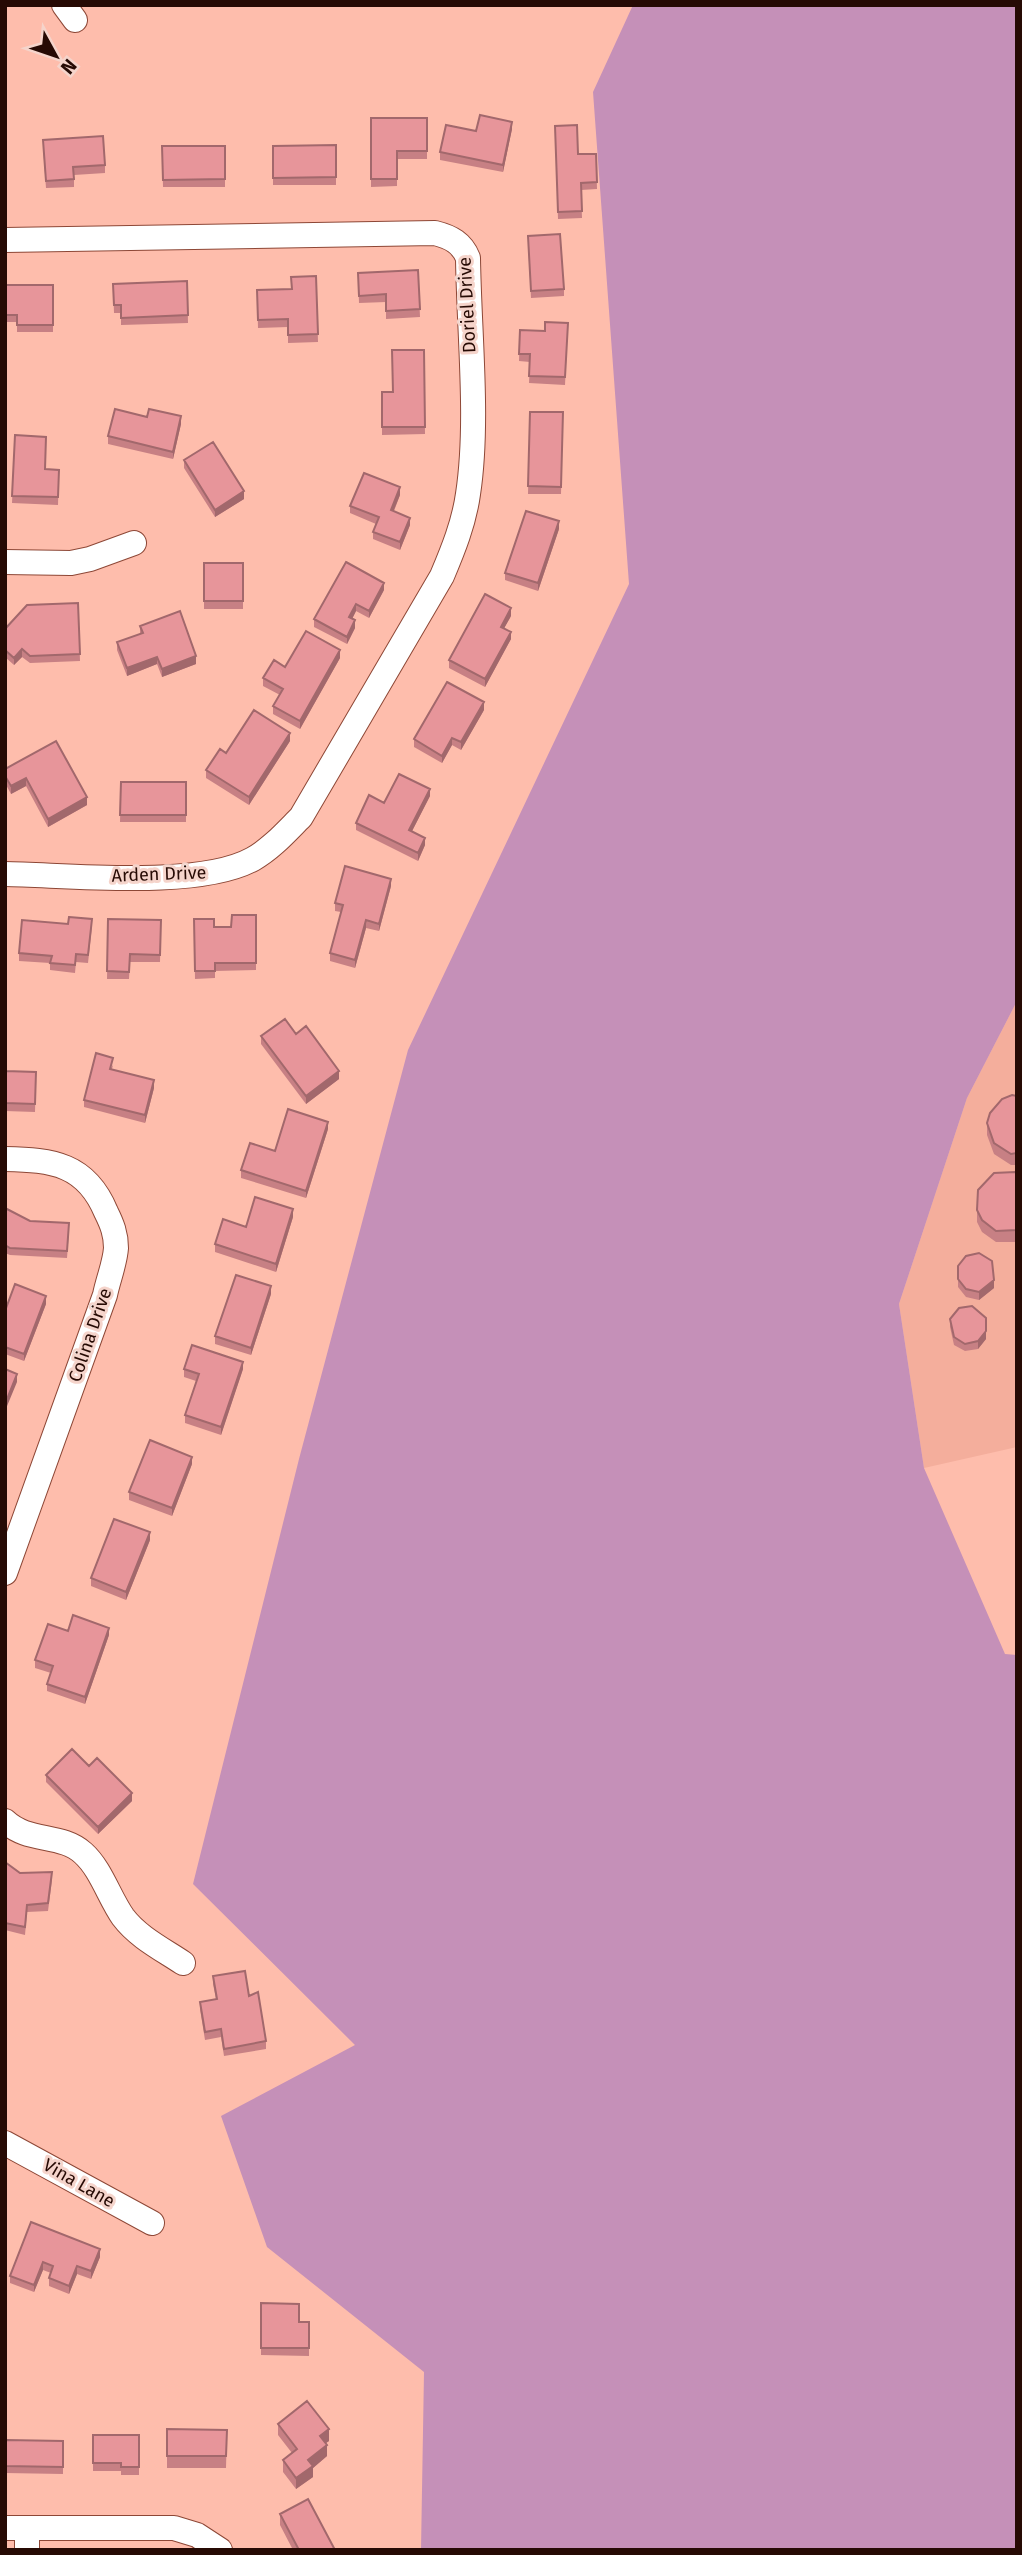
<svg xmlns="http://www.w3.org/2000/svg" width="1022" height="2555" font-family="'Fira Sans',sans-serif">
<rect width="100%" height="100%" fill="#febdac"/>
<path fill="#f4ae9c" d="M1017 1001V1447L924 1468 899 1304 967 1098Z"/>
<path fill="#c590b8" d="M633 5H1017V1001L967 1098 899 1304 924 1468 1005 1654 1017 1655V2550H421L424 2372 267 2247 221 2116 355 2045 193 1884 299 1459 408 1050 629 584 593 92Z"/>
<g fill="none" stroke-linecap="round" stroke-linejoin="round">
<g stroke="#8d4736" stroke-width="26">
<path id="minor" d="M64 5 75 20
M5 240 435 233C451 237 462 243 468 258 469 333 479 422 468 494 464 523 453 550 442 576L301 817C286 832 272 848 253 859 199 889 70 875 5 874
M5 562 71 563 90 559 134 543
M5 1159C53 1160 86 1164 106 1212 112 1224 116 1234 116 1248 115 1263 108 1280 105 1295L5 1573
M5 1821C28 1843 61 1833 83 1853 101 1869 109 1897 123 1917 138 1937 162 1949 183 1963
M5 2143 152 2223
M5 2528H174L197 2535 220 2550
M27 2528V2550"/>
</g>
<use href="#minor" stroke="#fff" stroke-width="24"/>
</g>
<path fill="#c78084" d="M371 118H427V159H397V186L371 187Z
M555 126 578 154H596L597 189 581 190 582 218 558 219Z
M512 129 503 172 440 160V152L476 131Z
M336 145V185H273V146Z
M162 146H225V187H163Z
M43 147 105 165V173L74 175V187L46 188Z
M528 243 564 289V296L531 298Z
M418 270 420 317 386 319V302L359 303 358 273Z
M316 276 318 342 288 343V327L258 328 257 290 291 289Z
M187 281 188 323 121 325V313H114L113 284Z
M5 285H53V332H17V322H5Z
M568 323 565 385 529 383 530 362 519 361 520 330 545 331Z
M424 350 425 434 382 435V392H393Z
M530 412H563L561 494H528Z
M147 417 181 424 173 459 108 444V436Z
M15 435 45 470H59L58 505 12 503Z
M184 460 244 499 215 517 184 468Z
M400 495 394 511 410 525 400 550 373 539V532L376 524 350 513V506Z
M559 529 538 591 505 580V573Z
M204 563H243V609H204Z
M384 590 369 618 356 611 352 619 355 628 347 644 314 627V619Z
M78 603 80 661 30 663 22 657 14 665 5 657V629Z
M511 616 504 628 511 639 485 687 449 668V660Z
M140 626 196 664 162 677 157 664 127 676 117 650V642L140 634Z
M340 658 300 729 273 714V706L280 695 263 686V678L285 667Z
M484 710 461 750 452 745 442 763 414 747V739Z
M290 741 249 805 206 778V770L226 753Z
M5 769 87 805 48 827 26 786 11 794 5 783Z
M121 782H186V822H120Z
M430 796 412 831 425 845 418 861 356 830V823L384 803Z
M391 886 379 931 366 928 355 968 330 961V953L341 912 335 911V903Z
M256 915V970L215 971V978L195 979 194 919 214 927H231Z
M108 919 161 920 160 962H130L129 979H107Z
M92 926 88 963 76 962 75 973 50 970V963L19 961V953Z
M296 1034 339 1079 306 1104 261 1044V1036Z
M5 1058 6 1071 36 1072 35 1112 5 1111Z
M113 1065 112 1069 154 1088 145 1123 84 1107V1100Z
M1017 1096V1165H1011L994 1154 987 1135V1123Z
M328 1129 306 1198 241 1178V1170L275 1151Z
M1017 1173 1016 1242H996L982 1232 977 1222V1210Z
M5 1208 30 1221 69 1231 67 1258 10 1255 5 1253Z
M293 1217 276 1272 215 1252V1244L246 1227Z
M958 1266 994 1288 979 1300 966 1297 958 1287Z
M271 1294 251 1355 215 1344V1336Z
M46 1304 24 1361 5 1354V1311Z
M950 1319 986 1339 978 1349 965 1351 954 1345 950 1327Z
M184 1369H243L221 1435 185 1423V1415L196 1381 184 1377Z
M192 1464 172 1516 129 1500V1492Z
M150 1540 126 1600 91 1586V1578Z
M68 1631 109 1635 85 1704 47 1691V1684L51 1673 35 1668V1660Z
M89 1766 132 1801 98 1834 46 1782V1775Z
M5 1862 20 1873 52 1880 48 1911 27 1912 25 1935 5 1930Z
M213 1976 249 1996 266 2041V2049L224 2056 221 2037 205 2040 200 2009V2002L216 1999 213 1984Z
M31 2222 100 2257 91 2279 77 2274 69 2294 49 2286V2278L51 2273 43 2270 34 2292 10 2283V2276Z
M261 2303 299 2322H309V2356L261 2355Z
M278 2424 329 2441 326 2443 327 2456 313 2468V2477L296 2489 283 2472V2460L292 2453 278 2435Z
M167 2429 227 2430 226 2468H167Z
M93 2435H139V2475H121V2471H93Z
M6 2440 63 2441V2474L5 2473Z
M280 2514 335 2550H293L280 2525Z"/>
<path fill="#a2686c" d="M512 122V129L503 172V165Z
M181 416V424L173 459V452Z
M400 487V495L391 517V510Z
M244 491V499L215 517V510Z
M410 518V525L400 550V542Z
M559 521V529L538 591V583Z
M384 583V590L369 618V611Z
M356 604V611L349 625V617Z
M511 608V616L501 634V627Z
M355 620V628L347 644V637Z
M511 632V639L485 687V679Z
M22 649V657L14 665V658Z
M340 650V658L300 729V721Z
M196 656V664L162 677V669Z
M157 657V664L127 676V668Z
M484 702V710L461 750V742Z
M290 733V741L249 805V797Z
M452 738V745L442 763V756Z
M26 778V786L11 794V786Z
M430 789V796L409 837V830Z
M87 797V805L48 827V819Z
M425 838V845L418 861V853Z
M391 879V886L379 931V924Z
M366 920V928L355 968V960Z
M339 1071V1079L306 1104V1096Z
M154 1080V1088L145 1123V1115Z
M328 1122V1129L306 1198V1191Z
M293 1209V1217L276 1272V1264Z
M994 1280V1288L979 1300V1292Z
M271 1286V1294L251 1355V1348Z
M46 1296V1304L24 1361V1354Z
M986 1331V1339L978 1349V1341Z
M243 1362V1369L221 1435V1427Z
M17 1374V1382L5 1411V1404Z
M192 1457V1464L172 1516V1508Z
M150 1532V1540L126 1600V1592Z
M109 1628V1635L85 1704V1697Z
M132 1793V1801L98 1834V1827Z
M100 2249V2257L91 2279V2271Z
M43 2262V2270L34 2292V2285Z
M77 2266V2274L69 2294V2286Z
M329 2429V2441L320 2447V2436Z
M327 2445V2456L313 2468V2477L296 2489V2478L308 2460Z"/>
<path fill="#e7959a" stroke="#a2686c" stroke-width="2" d="M480 115 512 122 503 165 440 152 446 125 476 131Z
M371 118H427V151H397V179H371Z
M577 125 578 154H596L597 182 581 183 582 211 558 212 555 126Z
M103 136 105 165 73 167 74 179 46 181 43 140Z
M336 145V177L273 178V146Z
M162 146H225V179L163 180Z
M560 234 564 289 531 291 528 236Z
M418 270 420 309 386 311V294L359 296 358 273Z
M316 276 318 334 288 335V319L258 320 257 290 292 289 291 277Z
M187 281 188 315 121 318V305H114L113 284Z
M5 285H53V325H17V315H5Z
M545 322 568 323 565 377 529 376 530 354H519L520 330 545 331Z
M392 350H424L425 427H382V392H393Z
M115 409 147 417 149 409 181 416 173 452 108 436Z
M530 412H563L561 487 528 486Z
M15 435 46 437 45 469 59 470 58 497 12 496Z
M213 442 244 491 215 510 184 460Z
M364 473 400 487 391 510 410 518 400 542 373 532 379 517 350 506Z
M526 511 559 521 538 583 505 573Z
M346 562 384 583 369 611 356 604 349 617 355 620 347 637 314 619Z
M204 563H243V601H204Z
M485 594 511 608 501 627 511 632 485 679 449 660Z
M78 603 80 654 30 656 22 649 14 658 5 650V629L27 605Z
M180 611 196 656 162 669 157 657 127 668 117 642 143 633 140 626Z
M306 631 340 650 300 721 273 706 283 689 263 678 274 660 285 667Z
M447 682 484 702 461 742 452 738 442 756 414 739Z
M254 710 290 733 249 797 206 770 220 749 226 753Z
M56 741 87 797 48 819 26 778 11 786 5 776V769Z
M399 774 430 789 409 830 425 838 418 853 356 823 369 795 384 803Z
M121 782H186V815H120Z
M345 866 391 879 379 924 366 920 355 960 330 953 343 905 335 903Z
M232 915H256V963H215V971H195L194 919H214V927H231Z
M69 917 92 919 88 955 76 954 75 965 50 963 52 956 19 953 22 920 68 924Z
M108 919 161 920 160 955 130 954 129 972 107 971Z
M285 1019 296 1034 306 1026 339 1071 306 1096 261 1036Z
M96 1053 113 1058 110 1069 154 1080 145 1115 84 1100Z
M5 1058 6 1071 36 1072 35 1104 5 1103Z
M1012 1095 1017 1096V1153L1011 1154 994 1143 987 1123 990 1113 1002 1099Z
M288 1109 328 1122 306 1191 241 1170 250 1143 275 1151Z
M1015 1172 1017 1173V1230L996 1231 982 1220 977 1210 978 1190 994 1173Z
M255 1197 293 1209 276 1264 215 1244 223 1219 246 1227Z
M5 1208 30 1221 69 1223 67 1251 10 1248 5 1245Z
M979 1253 992 1261 994 1280 979 1292 966 1289 958 1279V1266L966 1256Z
M236 1275 271 1286 251 1348 215 1336Z
M15 1284 46 1296 24 1354 5 1347V1311Z
M972 1306 986 1318V1331L978 1341 965 1344 954 1337 950 1319 959 1308Z
M192 1345 243 1362 221 1427 185 1415 199 1374 184 1369Z
M5 1369 17 1374 5 1404Z
M150 1440 192 1457 172 1508 129 1492Z
M114 1519 150 1532 126 1592 91 1578Z
M73 1615 109 1628 85 1697 47 1684 53 1666 35 1660 48 1624 68 1631Z
M72 1749 89 1766 97 1758 132 1793 98 1827 46 1775Z
M5 1862 20 1873 52 1872 48 1903 27 1905 25 1927 5 1923Z
M245 1971 249 1996 258 1992 266 2041 224 2049 221 2029 205 2032 200 2002 217 1999 213 1976Z
M31 2222 100 2249 91 2271 77 2266 69 2286 49 2278 53 2266 43 2262 34 2285 10 2276Z
M261 2303 299 2304V2322H309V2348H261Z
M307 2401 329 2429 320 2436 327 2445 308 2460 313 2466 296 2478 283 2460 297 2449 278 2424Z
M167 2429 227 2430 226 2456H167Z
M93 2435H139V2467H121V2463H93Z
M6 2440 63 2441V2467L5 2466Z
M308 2499 335 2550H299L280 2514Z"/>
<g text-anchor="middle" stroke-width="6" stroke-linejoin="round" paint-order="stroke">
<g font-size="18" fill="#260a04" stroke="#f5d4cb">
<text transform="translate(467 305) rotate(-93)" y="6">Doriel Drive</text>
<text transform="translate(159 874) rotate(-2)" y="6">Arden Drive</text>
<text transform="translate(90 1335) rotate(-71)" y="6">Colina Drive</text>
<text transform="translate(79 2183) rotate(30)" y="6">Vina Lane</text>
</g>
</g>
<rect width="1022" height="2555" fill="none" stroke="#260a04" stroke-width="14"/>
<g transform="translate(56 56) rotate(130)" stroke="#f5d4cb" stroke-width="5" paint-order="stroke">
<path d="M0-5L12 26L0 18L-12 26Z" fill="#260a04"/>
<text y="-10" font-size="19" font-weight="bold" text-anchor="middle" fill="#260a04">N</text>
</g>
</svg>
